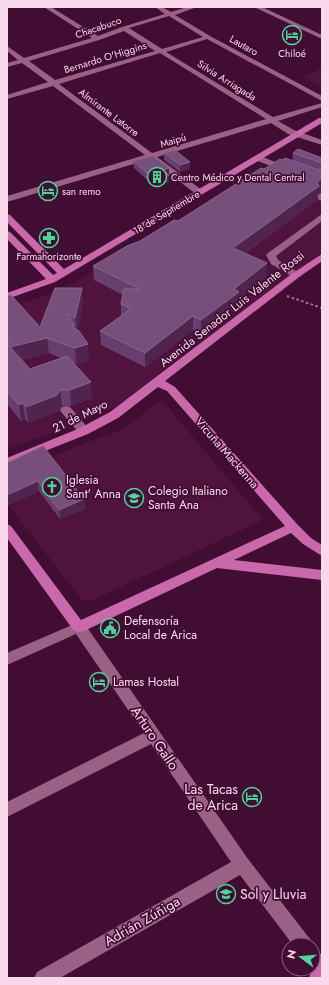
<svg xmlns="http://www.w3.org/2000/svg" width="329" height="985" font-family="Jost,sans-serif">
<rect width="100%" height="100%" fill="#410d33"/>
<path fill="#4f133e" d="M322 68V86L302 77Z
M284 158 322 172V262L209 346 133 398 78 424 7 449V308L46 295 72 284Z
M161 399 263 520 89 602 82 600 8 505 38 491 22 470 75 447 124 429Z"/>
<g fill="none" stroke-linecap="round" stroke-linejoin="round">
<path stroke="#a07592" stroke-width="2" stroke-dasharray="2.5 2.5" stroke-linecap="butt" d="M287 296 322 308"/>
<path fill="#9b6086" fill-rule="evenodd" d="M44 7H51L98 36 122 27 165 14 155 7H162L171 12 187 7H197L175 15 210 36 322 96V101L207 39 166 52 273 117 322 103V107L278 121 294 130 322 140V145L288 134 271 123 157 157 202 190 203 192 202 194H196L150 159 7 202V196L145 155 53 86 7 99V95L48 82 22 63 7 67V63L18 60 7 51V46L24 58 92 38ZM169 16 203 37 162 49 129 28ZM124 31 155 51 55 80 29 61 99 40ZM160 53 266 119 152 153 59 84Z
M254 7H262L322 35V39Z
M255 156H261L291 169 290 171H284L255 160Z
M322 192V201L319 200 317 196Z
M322 214V221L276 256 278 260 299 273 301 275 299 277H293L271 264 266 255 268 253Z
M66 406 70 407 88 428 90 431 88 434H80L62 413 60 410 62 407Z
M79 622 84 623 248 859 310 939 313 945H293L240 875 60 978H34L37 972 231 862 151 744 7 817V802L144 733 76 634 7 665V653Z"/>
<path fill="#c968aa" fill-rule="evenodd" d="M319 118H322V123L55 282 7 299V293L46 279 7 239V231L10 232 53 275 57 273 7 222V214L10 215 64 269Z
M322 254V261L299 277 165 381 175 387 297 524 311 538 322 545V556L303 544 291 533 234 560 322 570V580L217 568 84 631 79 632 74 631 7 538V524L11 526 81 620 285 526 167 391 158 387 118 418 88 434 7 466V458L80 428 110 412 293 273Z
M322 953V978H309L316 956Z"/>
</g>
<path fill="#673f6e" fill-rule="evenodd" d="M164 153 190 169 180 172 164 160Z
M293 153 322 158V191H321L318 194 317 200 245 253 267 263 266 277 238 299V306L201 334 193 330 145 367 101 345 100 331 121 316V304L123 295 94 280 93 266 178 221 264 169 282 160 292 161Z
M133 161 169 175V182L154 186 134 168Z
M7 296 40 327 83 304 77 330 89 360 76 364 73 362 92 398 71 406H62L59 411 28 423 25 419 21 421 7 404ZM49 353 61 358 30 369 21 360Z
M7 463 84 499 85 509 60 519 39 491 8 505 7 504Z"/>
<path fill="#512450" d="M190 162V169L180 172V165Z
M169 168V182L154 186V179L163 170Z
M322 178 321 191 318 194 317 200 232 262 233 248Z
M267 263 266 277 238 299V306L201 334V320L234 289Z
M82 288 83 304 77 333 75 318Z
M193 316V330L145 367V353Z
M47 338 49 353 12 362 10 347Z
M88 344 89 360 76 364 75 348Z
M91 382 92 398 71 406 70 390Z
M60 390 62 406 59 411 28 423 26 407Z
M23 403 25 419 21 421 19 405Z
M38 481 39 491 8 505 7 495Z
M84 499 85 509 60 519 59 510Z"/>
<path fill="#774f7b" stroke="#8b648d" d="M298 149 322 158V163L293 153Z
M175 150 190 162 180 165 164 153Z
M153 156 169 168 163 170 169 175 154 179 133 161Z
M285 158 322 171V178L317 182 319 186 233 248 267 263 234 289 239 292 201 320 193 316 145 353 100 331 131 309 121 304 124 289H140L93 266 127 246 140 241 174 220 178 221 261 168 264 169 280 159 282 160Z
M55 288H82L75 318 67 314 74 324 73 328 79 331 88 344 75 348 47 338 10 347 30 369 67 356 91 382 70 390H60L57 395 26 407 23 403 19 405 7 391V339L11 340 7 335V296L11 295 40 327Z
M43 446 84 499 59 510 38 481 7 495V463Z"/>
<defs>
<g id="hotel-ring" transform="scale(1)"><circle r="9.5" fill="#410d33" stroke="#4fd399" stroke-width="1.5"/><path d="M-6-4.5h1.5V1H6V5H4.5V3h-9V5H-6ZM-4 0a1.8 1.8 0 1 1 3.6 0ZM.5 0V-2.5h3Q6-2.5 6 0Z" fill="#4fd399"/></g>
<g id="building-ring" transform="scale(1)"><circle r="9.5" fill="#410d33" stroke="#4fd399" stroke-width="1.5"/><path d="M-4-6H4V6H1V3H-1V6H-4ZM-2.5-4.3h1.7v1.8h-1.7ZM.8-4.3h1.7v1.8H.8ZM-2.5-1h1.7V.8h-1.7ZM.8-1h1.7V.8H.8Z" fill="#4fd399"/></g>
<g id="pharmacy-ring" transform="scale(1)"><circle r="9.5" fill="#410d33" stroke="#4fd399" stroke-width="1.5"/><path d="M-2-6h4v4h4v4h-4v4h-4v-4h-4v-4h4Z" fill="#4fd399"/></g>
<g id="church-ring" transform="scale(1)"><circle r="9.5" fill="#410d33" stroke="#4fd399" stroke-width="1.5"/><path d="M-1.2-6h2.4v3.5h3.3v2.4h-3.3V6h-2.4V-.1h-3.3v-2.4h3.3Z" fill="#4fd399"/></g>
<g id="school-ring" transform="scale(1)"><circle r="9.5" fill="#410d33" stroke="#4fd399" stroke-width="1.5"/><path d="M0-5L7-2L0 1L-7-2ZM-4 1L0 2.5L4 1V4Q0 6-4 4Z" fill="#4fd399"/></g>
<g id="civic-ring" transform="scale(1)"><circle r="9.5" fill="#410d33" stroke="#4fd399" stroke-width="1.5"/><path d="M-.6-6.5H3V-4.5H.6V-3L4-1V1h2V6H-6V1h2V-1L-.6-3ZM-1.2 2.5V6h2.4V2.5Z" fill="#4fd399"/></g>
</defs>
<g fill-rule="evenodd">
<use href="#hotel-ring" x="292" y="35"/>
<use href="#building-ring" x="157" y="177"/>
<use href="#hotel-ring" x="48" y="191"/>
<use href="#pharmacy-ring" x="49" y="238"/>
<use href="#church-ring" x="52" y="487"/>
<use href="#school-ring" x="134" y="498"/>
<use href="#civic-ring" x="110" y="628"/>
<use href="#hotel-ring" x="99" y="682"/>
<use href="#hotel-ring" x="252" y="797"/>
<use href="#school-ring" x="226" y="894"/>
</g>
<g text-anchor="middle" stroke-width="3.5" stroke-linejoin="round" paint-order="stroke">
<g font-size="10" fill="#fad8ec" stroke="#410d33">
<text transform="translate(98 27) rotate(-19)" y="4">Chacabuco</text>
<text transform="translate(244 45) rotate(29)" y="4">Lautaro</text>
<text transform="translate(105 57) rotate(-17)" y="4">Bernardo O'Higgins</text>
<text transform="translate(227 80) rotate(32)" y="4">Silvia Arriagada</text>
<text transform="translate(109 112) rotate(37)" y="4">Almirante Latorre</text>
<text transform="translate(173 140) rotate(-17)" y="4">Maipú</text>
<text transform="translate(166 212) rotate(-31)" y="4">18 de Septiembre</text>
</g>
<g font-size="10" fill="#fad8ec" stroke="#410d33">
<text x="292" y="57">Chiloé</text>
<text x="171" y="181" text-anchor="start">Centro Médico y Dental Central</text>
<text x="62" y="195" text-anchor="start">san remo</text>
<text x="49" y="260">Farmahorizonte</text>
</g>
<g font-size="12" fill="#fad8ec" stroke="#410d33">
<text transform="translate(232 309) rotate(-38)" y="4">Avenida Senador Luis Valente Rossi</text>
<text transform="translate(80 416) rotate(-26)" y="4">21 de Mayo</text>
<text transform="translate(227 453) rotate(49)" y="4">Vicuña Mackenna</text>
</g>
<g font-size="12" fill="#fad8ec" stroke="#410d33" text-anchor="start">
<text x="66" y="484">Iglesia<tspan x="66" dy="14">Sant' Anna</tspan></text>
<text x="148" y="495">Colegio Italiano<tspan x="148" dy="14">Santa Ana</tspan></text>
<text x="124" y="625">Defensoría<tspan x="124" dy="14">Local de Arica</tspan></text>
<text x="113" y="686">Lamas Hostal</text>
</g>
<g font-size="14" fill="#fad8ec" stroke="#410d33">
<text transform="translate(155 738) rotate(56)" y="5">Arturo Gallo</text>
<text transform="translate(142 921) rotate(-30)" y="5">Adrián Zúñiga</text>
</g>
<g font-size="14" fill="#fad8ec" stroke="#410d33" text-anchor="end">
<text x="238" y="794">Las Tacas<tspan x="238" dy="16">de Arica</tspan></text>
<text x="240" y="899" text-anchor="start">Sol y Lluvia</text>
</g>
</g>
<rect width="329" height="985" fill="none" stroke="#fad8ec" stroke-width="16"/>
<g transform="translate(301 957) rotate(286)"><circle r="19" fill="#410d33" stroke="#8b5e7d"/>
<path d="M0-3L7 15L0 10L-7 15Z" fill="#4fd399"/>
<text y="-6" font-size="11" font-weight="bold" text-anchor="middle" fill="#fad8ec">N</text>
</g>
</svg>
